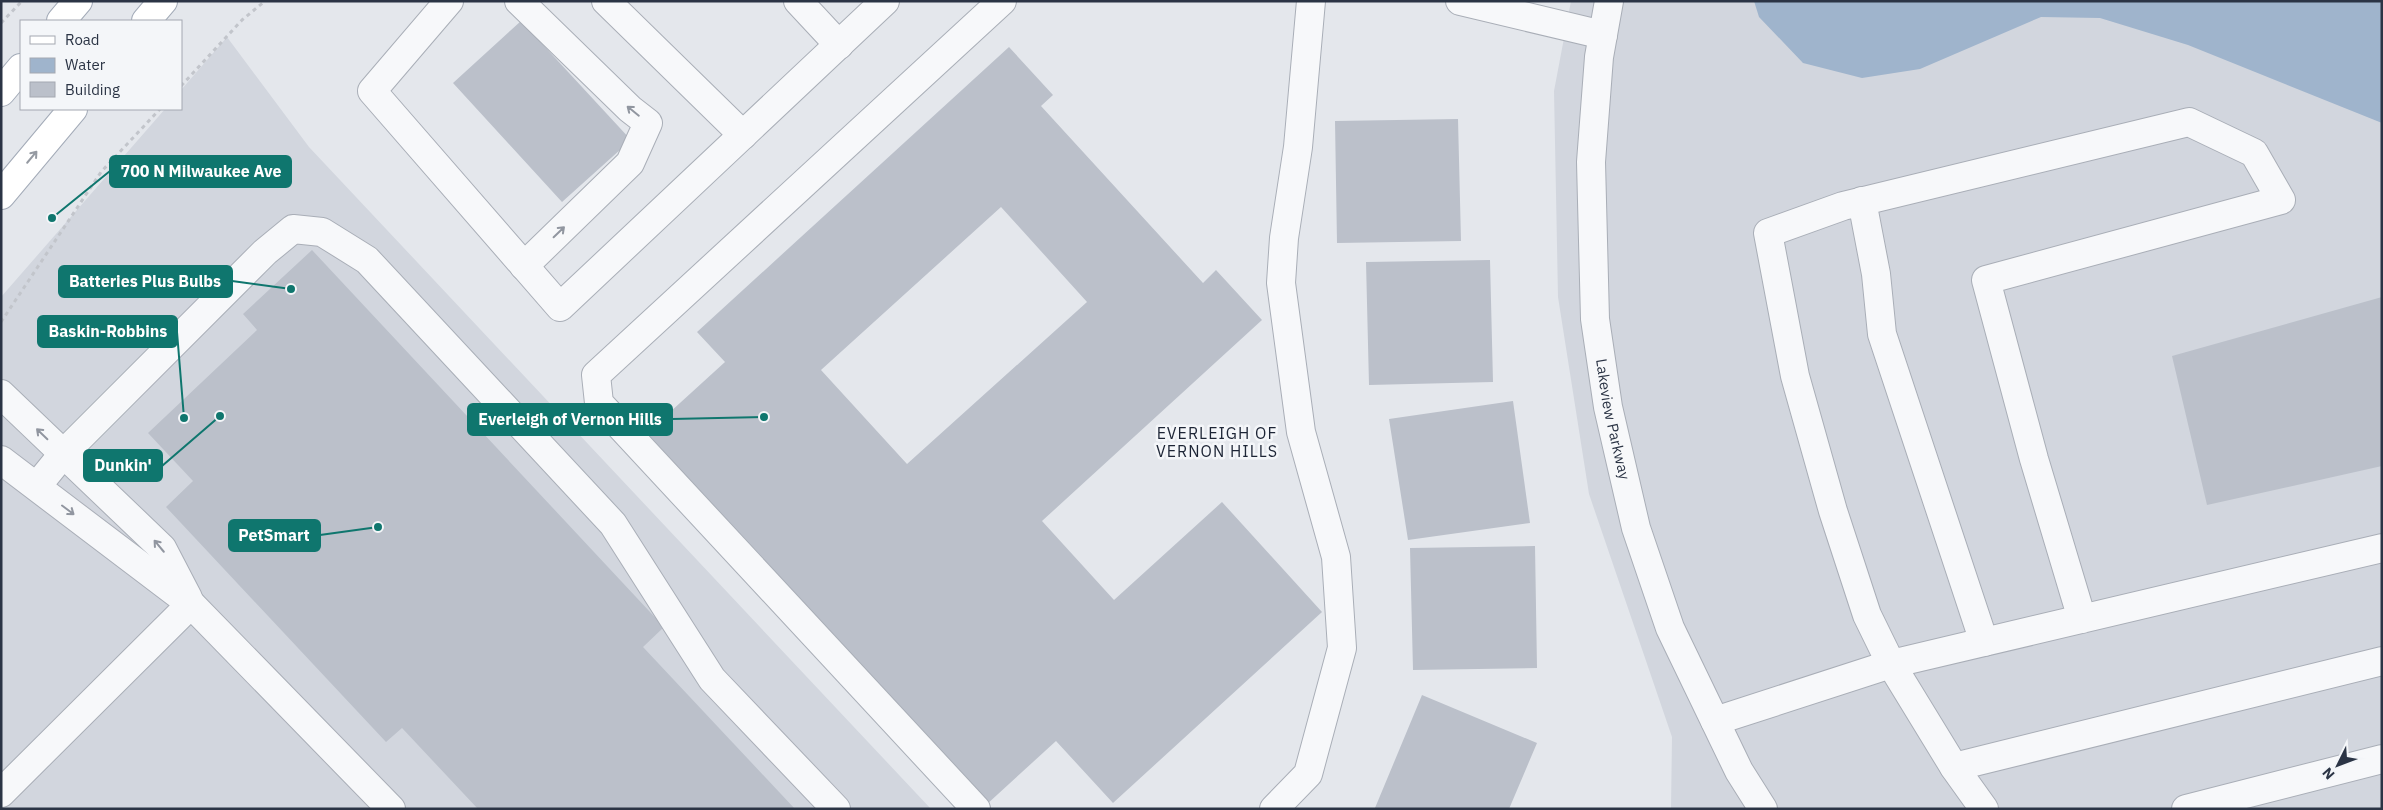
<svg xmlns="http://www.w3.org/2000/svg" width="2383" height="810" font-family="'IBM Plex Sans',sans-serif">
<rect width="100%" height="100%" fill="#e4e7ec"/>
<path fill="#d2d6de" d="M1571 1H2382V809H1671L1672 737 1589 494 1558 297 1554 91Z
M227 37 309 147 931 809H1V297L165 109H181V90Z"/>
<path fill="#9fb4cc" d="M1754 1H2382V123L2188 45 2100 18 2041 17 1920 69 1862 78 1803 63 1759 17Z"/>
<path fill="#bbc0ca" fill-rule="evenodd" d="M521 21 631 140 562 202 453 83Z
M1009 47 1053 95 1041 106 1203 283 1216 270 1262 320 1042 521 1114 600 1222 502 1322 612 1113 803 1056 741 986 805 647 433 725 362 697 332ZM1001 207 1087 302 907 464 821 370Z
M1458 119 1461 241 1337 243 1335 121Z
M312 250 664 627 643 647 795 809H478L402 728 386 742 166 507 193 481 148 433 257 330 243 314Z
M1490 260 1493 382 1369 385 1366 262Z
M2382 297V466L2207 505 2172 356Z
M1513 401 1530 523 1408 540 1389 419Z
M1535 546 1537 668 1413 670 1410 548Z
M1422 695 1537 743 1509 809 1375 808Z"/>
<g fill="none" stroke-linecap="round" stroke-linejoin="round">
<g stroke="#a9aeb7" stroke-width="30">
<g id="minor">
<path d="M449 1 372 91 560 307 885 1"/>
<path d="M519 1 630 109 648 123 630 163 524 266"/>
<path d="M606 1 743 135"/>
<path d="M798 1 839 45"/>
<path d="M1460 1 1603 35"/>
<path id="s1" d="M1609 1 1599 57 1591 162 1595 319 1608 407 1636 528 1670 628 1739 771 1763 809"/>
<path d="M1862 201 1876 274 1882 334 1984 642"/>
<path d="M1 394 162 548 188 598"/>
<path d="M1 460 191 604 391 809"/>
<path d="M37 486 63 454 265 252 293 229 322 232 367 260 613 524 712 679 836 809"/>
<path d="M2082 619 2034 459 1986 280 2281 200 2254 153 2189 122 1843 206 1768 233 1795 376 1833 511 1867 615 1891 664 2382 548"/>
<path d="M1715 721 1891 664 1954 767 2382 661"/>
<path d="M1954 767 1984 809"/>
<path d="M1 793 191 604"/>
<path d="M976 809 599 403 596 375 1002 1"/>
<path d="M1274 809 1308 774 1342 648 1336 557 1301 432 1281 283 1284 238 1298 147 1311 1"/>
<path d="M2186 809 2382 759"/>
</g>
</g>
<g stroke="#a3abb8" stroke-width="30">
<path id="major" d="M61 21 78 1
M146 21 163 1
M1 92 21 68
M1 195 73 109"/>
</g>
<path stroke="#c2c5cb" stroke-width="3" stroke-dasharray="4 4" stroke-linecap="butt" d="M1 23 22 1
M181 86 242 20 265 1
M1 322 101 172 160 109"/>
<use href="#minor" stroke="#f7f8fa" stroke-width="28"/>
<use href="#major" stroke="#fff" stroke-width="28"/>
</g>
<defs><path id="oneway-shaft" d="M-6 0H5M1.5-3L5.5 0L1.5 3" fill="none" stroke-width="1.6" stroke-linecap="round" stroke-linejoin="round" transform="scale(1.25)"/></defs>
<g stroke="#9196a0">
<use href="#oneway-shaft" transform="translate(633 111) rotate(-141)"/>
<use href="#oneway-shaft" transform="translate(559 232) rotate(-44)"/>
<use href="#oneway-shaft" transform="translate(42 434) rotate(-136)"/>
<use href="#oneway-shaft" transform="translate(68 510) rotate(37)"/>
<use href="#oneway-shaft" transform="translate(159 546) rotate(-130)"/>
</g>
<use stroke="#959aa2" href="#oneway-shaft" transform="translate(32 157) rotate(-50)"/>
<g text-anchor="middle" stroke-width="5" stroke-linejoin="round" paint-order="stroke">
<g font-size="15" fill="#2b3445" stroke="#f4f6f9">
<text dy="5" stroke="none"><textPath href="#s1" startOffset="421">Lakeview Parkway</textPath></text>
</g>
<g font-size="16" letter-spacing="1" fill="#1d2536" stroke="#f4f6f9">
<text x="1217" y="439">EVERLEIGH OF<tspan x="1217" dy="18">VERNON HILLS</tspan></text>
</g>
</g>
<path fill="none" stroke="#0f766e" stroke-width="2" d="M52 218L110 171M291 289L232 281M184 418L177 332M764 417L672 419M220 416L162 466M378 527L320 535"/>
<g fill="#0f766e" stroke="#f4f6f9" stroke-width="2">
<circle cx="52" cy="218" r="5"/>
<circle cx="291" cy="289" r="5"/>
<circle cx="184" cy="418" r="5"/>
<circle cx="764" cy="417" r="5"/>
<circle cx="220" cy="416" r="5"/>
<circle cx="378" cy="527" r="5"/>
</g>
<g fill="#0f766e" stroke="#0f766e" stroke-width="2">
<rect x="110" y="156" width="181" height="31" rx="5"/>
<rect x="59" y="266" width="173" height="31" rx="5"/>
<rect x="38" y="316" width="139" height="31" rx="5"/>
<rect x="468" y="404" width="204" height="31" rx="5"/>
<rect x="84" y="450" width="78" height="31" rx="5"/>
<rect x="229" y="520" width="91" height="31" rx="5"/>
</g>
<g font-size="16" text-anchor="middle" font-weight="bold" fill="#fff">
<text x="201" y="177">700 N Milwaukee Ave</text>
<text x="145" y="287">Batteries Plus Bulbs</text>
<text x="108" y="337">Baskin-Robbins</text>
<text x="570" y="425">Everleigh of Vernon Hills</text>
<text x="123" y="471">Dunkin'</text>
<text x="274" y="541">PetSmart</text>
</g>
<rect width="2383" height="810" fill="none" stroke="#2b3445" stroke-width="5"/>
<rect x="20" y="20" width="162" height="90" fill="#f4f6f9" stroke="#a4a8b1"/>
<rect x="30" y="36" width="25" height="8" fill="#ffffff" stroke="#a4a8b1"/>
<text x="65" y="45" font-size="15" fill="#2b3445">Road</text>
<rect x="30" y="58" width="25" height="15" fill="#9fb4cc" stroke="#a4a8b1"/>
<text x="65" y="70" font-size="15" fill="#2b3445">Water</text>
<rect x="30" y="82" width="25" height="15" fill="#bbc0ca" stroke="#a4a8b1"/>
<text x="65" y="95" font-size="15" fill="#2b3445">Building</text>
<g transform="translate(2338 765) rotate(228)" stroke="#f4f6f9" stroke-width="4" paint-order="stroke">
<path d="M0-4L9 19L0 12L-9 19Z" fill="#2b3445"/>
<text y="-8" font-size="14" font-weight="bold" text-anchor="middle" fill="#2b3445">N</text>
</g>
</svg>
